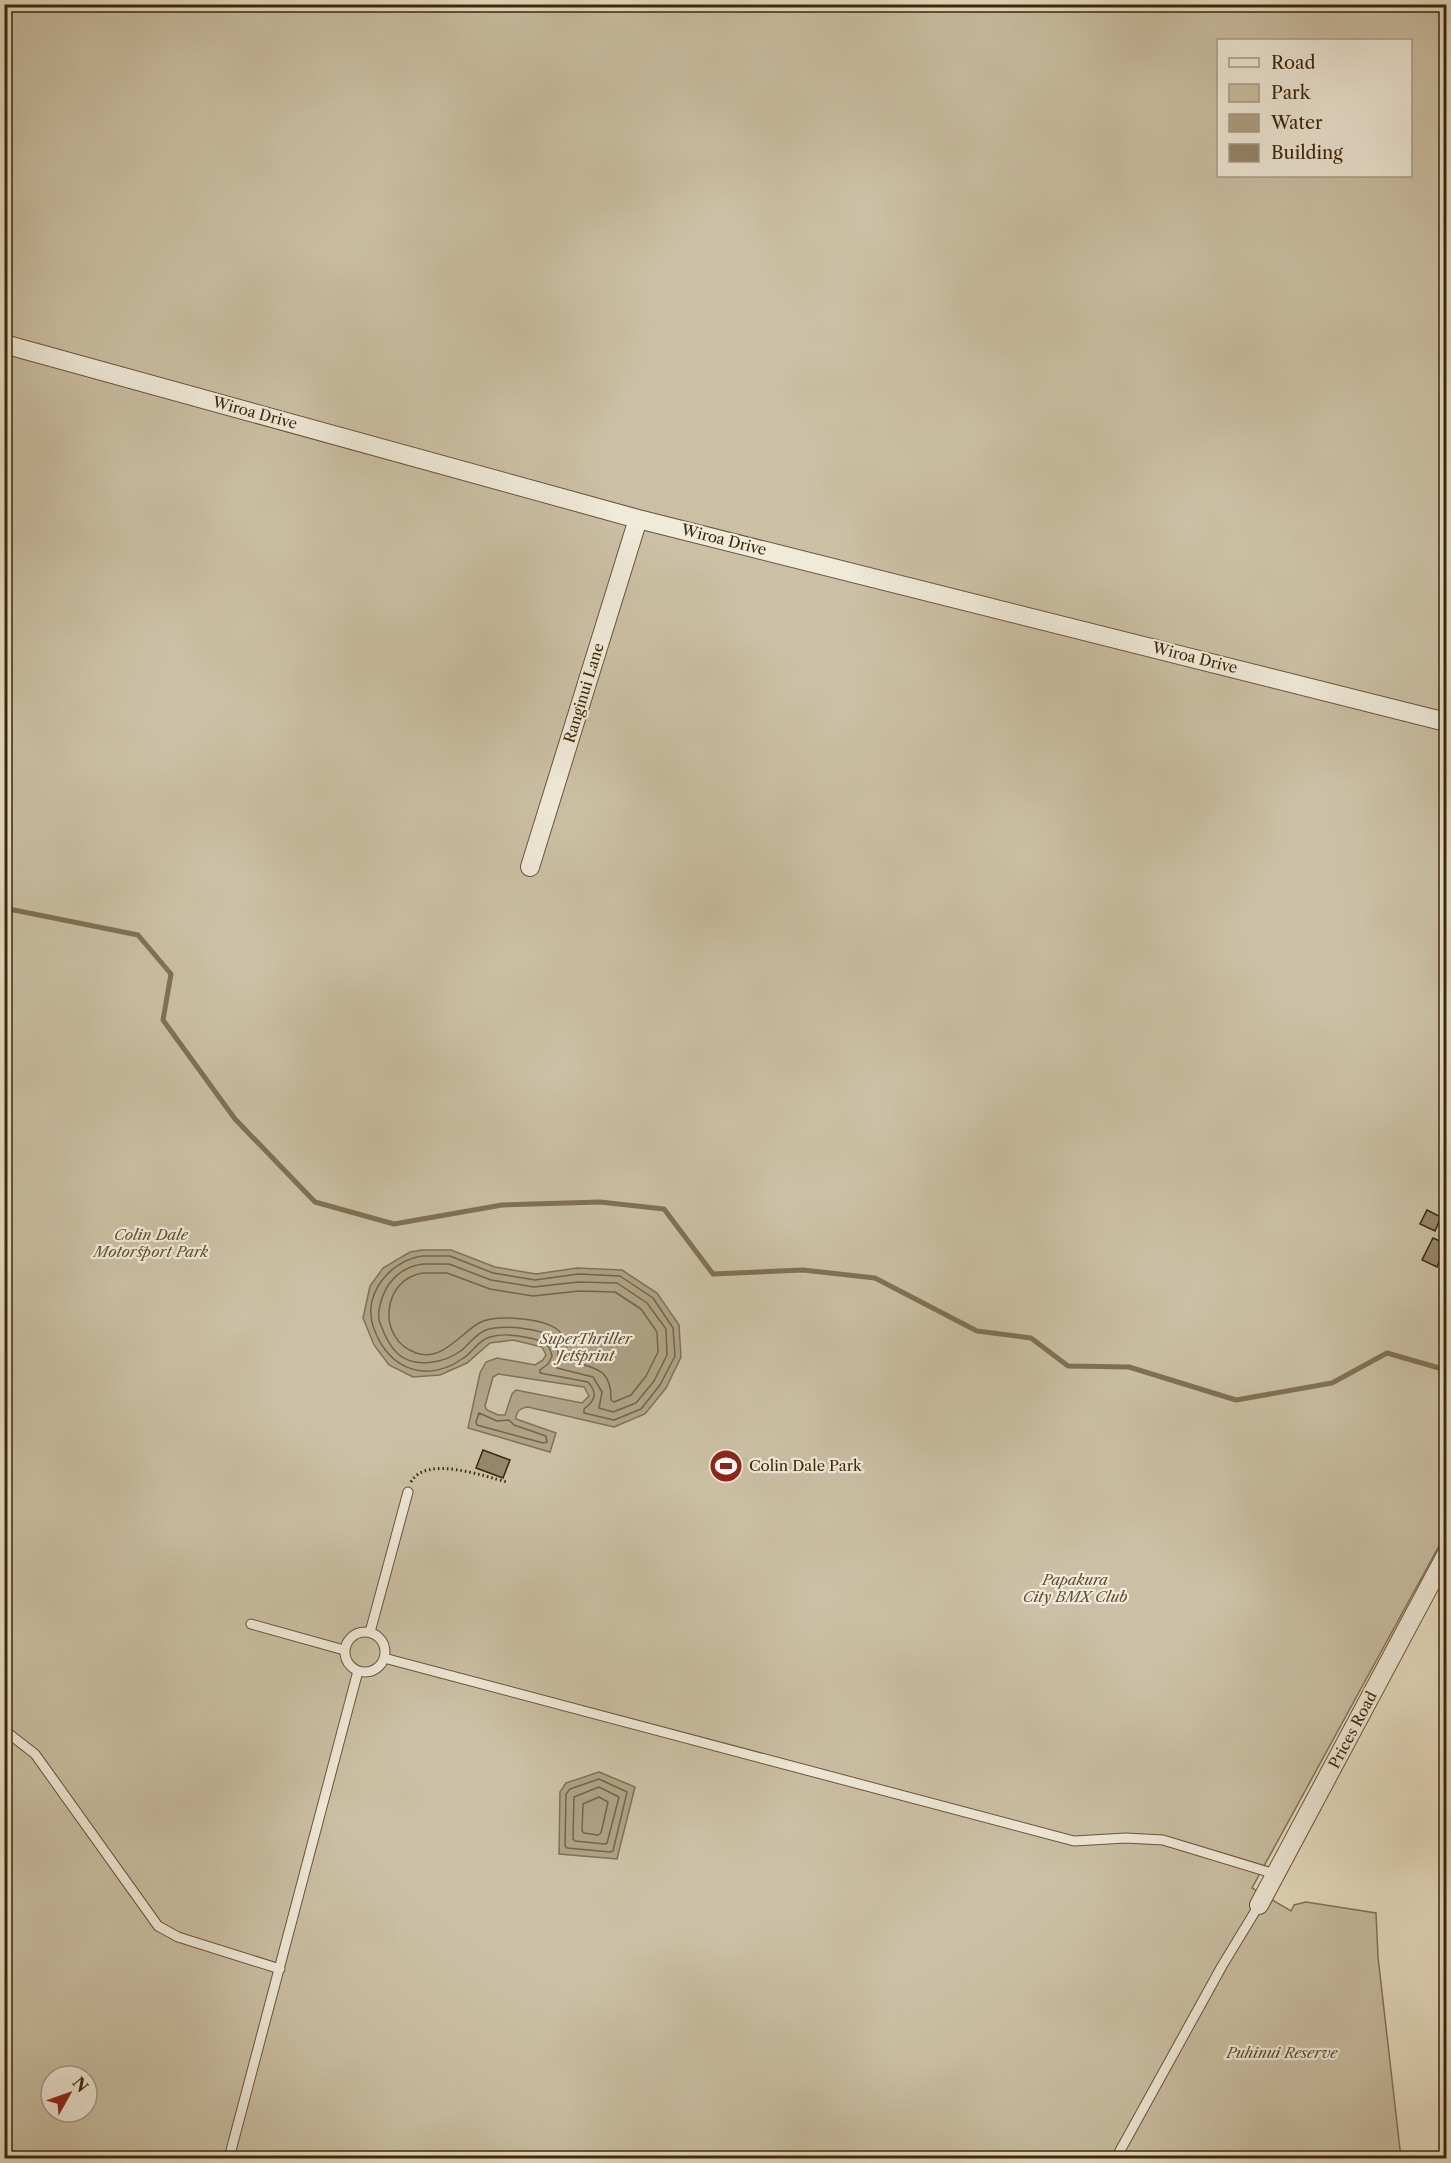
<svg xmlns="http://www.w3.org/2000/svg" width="1451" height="2163" font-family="'Libre Caslon Text',serif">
<rect width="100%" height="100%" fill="#e8dfc4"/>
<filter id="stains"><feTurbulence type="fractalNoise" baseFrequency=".00333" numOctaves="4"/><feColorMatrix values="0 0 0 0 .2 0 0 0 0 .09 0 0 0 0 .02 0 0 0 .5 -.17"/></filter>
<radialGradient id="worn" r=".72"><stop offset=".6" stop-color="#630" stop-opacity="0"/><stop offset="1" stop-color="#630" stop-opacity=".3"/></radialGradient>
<path fill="#cbc0a5" stroke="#847458" stroke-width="1.5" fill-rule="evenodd" d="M5 5H1446V1533L1252 1888 1291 1911 1294 1905 1306 1902 1376 1913 1378 1957 1401 2158H5ZM1218 40H1410V176H1218ZM51 2076H87V2112H51Z"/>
<path fill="#aea185" stroke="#807154" stroke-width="1.5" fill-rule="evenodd" d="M422 1250H451L495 1267 536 1274 577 1268 622 1270 657 1293 679 1325 681 1357 666 1388 645 1414 614 1427 528 1407C520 1408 516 1411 516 1419L556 1433 550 1452 468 1428 480 1373 486 1362 497 1358 535 1365 543 1360 546 1355 542 1347 513 1340 490 1343 467 1363 440 1375 413 1377 389 1365 374 1345 363 1318 370 1286 383 1268 410 1252ZM498 1374 584 1387 589 1396 582 1403 516 1390 512 1394 505 1415H498L487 1410 485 1406 493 1377Z
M599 1772 635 1787 617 1859 559 1854 560 1792 566 1783Z"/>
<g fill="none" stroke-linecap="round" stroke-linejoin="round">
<path stroke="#756448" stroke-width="1.5" d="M422 1256H450L493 1273 535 1280 578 1274 620 1276 653 1298 673 1328 675 1356 660 1385 641 1409 614 1420 584 1413V1409C595 1401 598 1393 588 1382L540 1373V1370L548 1364 552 1356C549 1342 543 1341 530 1338 517 1335 503 1333 490 1337 480 1339 473 1351 465 1357 428 1384 390 1371 374 1329 361 1296 389 1261 422 1256Z
M423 1264H449L491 1280 534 1287 578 1282 617 1283 647 1303 666 1329 667 1355 654 1381 636 1403 613 1412 599 1408 602 1392 593 1377 557 1368C557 1359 560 1352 555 1342 548 1327 501 1325 486 1330 477 1333 469 1344 462 1350 445 1363 415 1369 398 1354 389 1346 384 1334 380 1323 377 1316 379 1312 380 1305 385 1283 400 1267 423 1264Z
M423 1273H447L490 1289 533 1296 579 1291 615 1292 641 1309 657 1332 658 1352 646 1376 631 1395 614 1402 611 1400C612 1367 593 1368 569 1361 567 1351 567 1340 559 1331 546 1318 495 1314 479 1323 461 1333 442 1362 416 1353 376 1339 382 1279 423 1273Z
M479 1413 497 1421 509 1420 514 1425 546 1436 547 1442 543 1443 477 1425 476 1422Z
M599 1779 627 1792 613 1851 610 1852 567 1848 565 1846 566 1794 570 1789Z
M599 1787 619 1797 607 1843 605 1844 575 1841 573 1839 574 1797Z
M599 1797 608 1802 601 1833 598 1835 584 1833 582 1831 583 1804Z"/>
<path stroke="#807154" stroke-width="5" d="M4 908 138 935 171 974 163 1020 235 1119 315 1202 394 1224 502 1205 600 1202 664 1209 713 1274 803 1270 875 1278 977 1331 1031 1338 1068 1366 1129 1367 1236 1400 1332 1383 1387 1353 1446 1370"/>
</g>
<path fill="#95876b" stroke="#3c280b" stroke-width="1.5" d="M1427 1210 1441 1217 1435 1231 1420 1224Z
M1433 1238 1446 1244 1437 1267 1422 1260Z
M483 1450 510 1460 503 1478 476 1468Z"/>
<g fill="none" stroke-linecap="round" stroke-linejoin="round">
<g stroke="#675639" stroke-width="11">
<path id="lane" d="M251 1624 344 1650
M345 1652a20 20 0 1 1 40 0a20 20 0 1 1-40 0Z
M370 1632 408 1492
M384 1658 1074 1841 1126 1838 1163 1840 1275 1874
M4 1730 35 1754 158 1926 178 1937 280 1969
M229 2158 358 1671
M1116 2158 1222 1966 1259 1905"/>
</g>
<g stroke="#675639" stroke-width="20">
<path id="street" d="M4 344 638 519 1446 722
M530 867 638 519
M1259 1905 1446 1555"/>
</g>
<path stroke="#3c280b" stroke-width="3" stroke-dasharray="1.5 3" stroke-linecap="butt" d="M411 1482C426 1455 483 1476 507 1482"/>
<use href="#lane" stroke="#f0ead9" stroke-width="9"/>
<use href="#street" stroke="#f0ead9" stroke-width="18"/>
</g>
<defs>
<g id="stadium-disc" transform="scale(1.725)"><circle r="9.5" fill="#8f2418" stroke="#f0ead9"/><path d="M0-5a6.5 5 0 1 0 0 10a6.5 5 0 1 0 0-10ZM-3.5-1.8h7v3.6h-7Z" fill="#fff"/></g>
</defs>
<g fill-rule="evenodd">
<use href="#stadium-disc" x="726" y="1466"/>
</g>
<g text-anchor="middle" stroke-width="4.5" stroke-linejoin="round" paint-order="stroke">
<g font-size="15" fill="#3c280b" stroke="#f0ead9">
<text transform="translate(255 413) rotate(15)" y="5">Wiroa Drive</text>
<text transform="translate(724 540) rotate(14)" y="5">Wiroa Drive</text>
<text transform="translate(1195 658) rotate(14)" y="5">Wiroa Drive</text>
<text transform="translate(584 693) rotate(-73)" y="5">Ranginui Lane</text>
<text transform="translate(1353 1730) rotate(-62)" y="5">Prices Road</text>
</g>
<g font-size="15" font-style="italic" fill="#604e32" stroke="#f0ead9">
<text x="151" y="1240">Colin Dale<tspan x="151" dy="17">Motorsport Park</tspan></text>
<text x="586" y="1344">SuperThriller<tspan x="586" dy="17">Jetsprint</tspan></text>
<text x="1075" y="1585">Papakura<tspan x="1075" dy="17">City BMX Club</tspan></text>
<text x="1282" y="2058">Puhinui Reserve</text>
</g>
<g font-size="15" fill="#3c280b" stroke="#f0ead9" text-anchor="start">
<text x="749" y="1471">Colin Dale Park</text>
</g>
</g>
<rect width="1451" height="2163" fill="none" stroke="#e8dfc4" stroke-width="24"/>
<rect x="6" y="6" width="1439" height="2151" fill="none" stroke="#3c280b" stroke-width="3"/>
<rect x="12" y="12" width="1427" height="2139" fill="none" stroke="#3c280b" stroke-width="1.5"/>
<rect x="1217" y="39" width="195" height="138" fill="#f0ead9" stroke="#a89c87" stroke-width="1.5"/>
<rect x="1229" y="58" width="30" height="9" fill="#f0ead9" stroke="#a89c87" stroke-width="1.5"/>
<text x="1271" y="69" font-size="18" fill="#3c280b">Road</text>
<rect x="1229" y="84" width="30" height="18" fill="#cbc0a5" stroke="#a89c87" stroke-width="1.5"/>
<text x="1271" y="99" font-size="18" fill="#3c280b">Park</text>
<rect x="1229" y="114" width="30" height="18" fill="#aea185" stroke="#a89c87" stroke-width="1.5"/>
<text x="1271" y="129" font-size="18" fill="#3c280b">Water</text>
<rect x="1229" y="144" width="30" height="18" fill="#95876b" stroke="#a89c87" stroke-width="1.5"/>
<text x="1271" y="159" font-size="18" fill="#3c280b">Building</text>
<g transform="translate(69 2094) rotate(50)"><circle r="28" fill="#f0ead9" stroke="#a89c87" stroke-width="1.5"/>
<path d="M0-4.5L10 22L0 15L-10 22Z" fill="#8f2418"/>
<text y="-9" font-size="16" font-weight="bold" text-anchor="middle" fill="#3c280b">N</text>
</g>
<rect width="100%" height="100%" filter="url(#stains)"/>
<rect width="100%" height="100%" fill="url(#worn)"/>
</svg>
